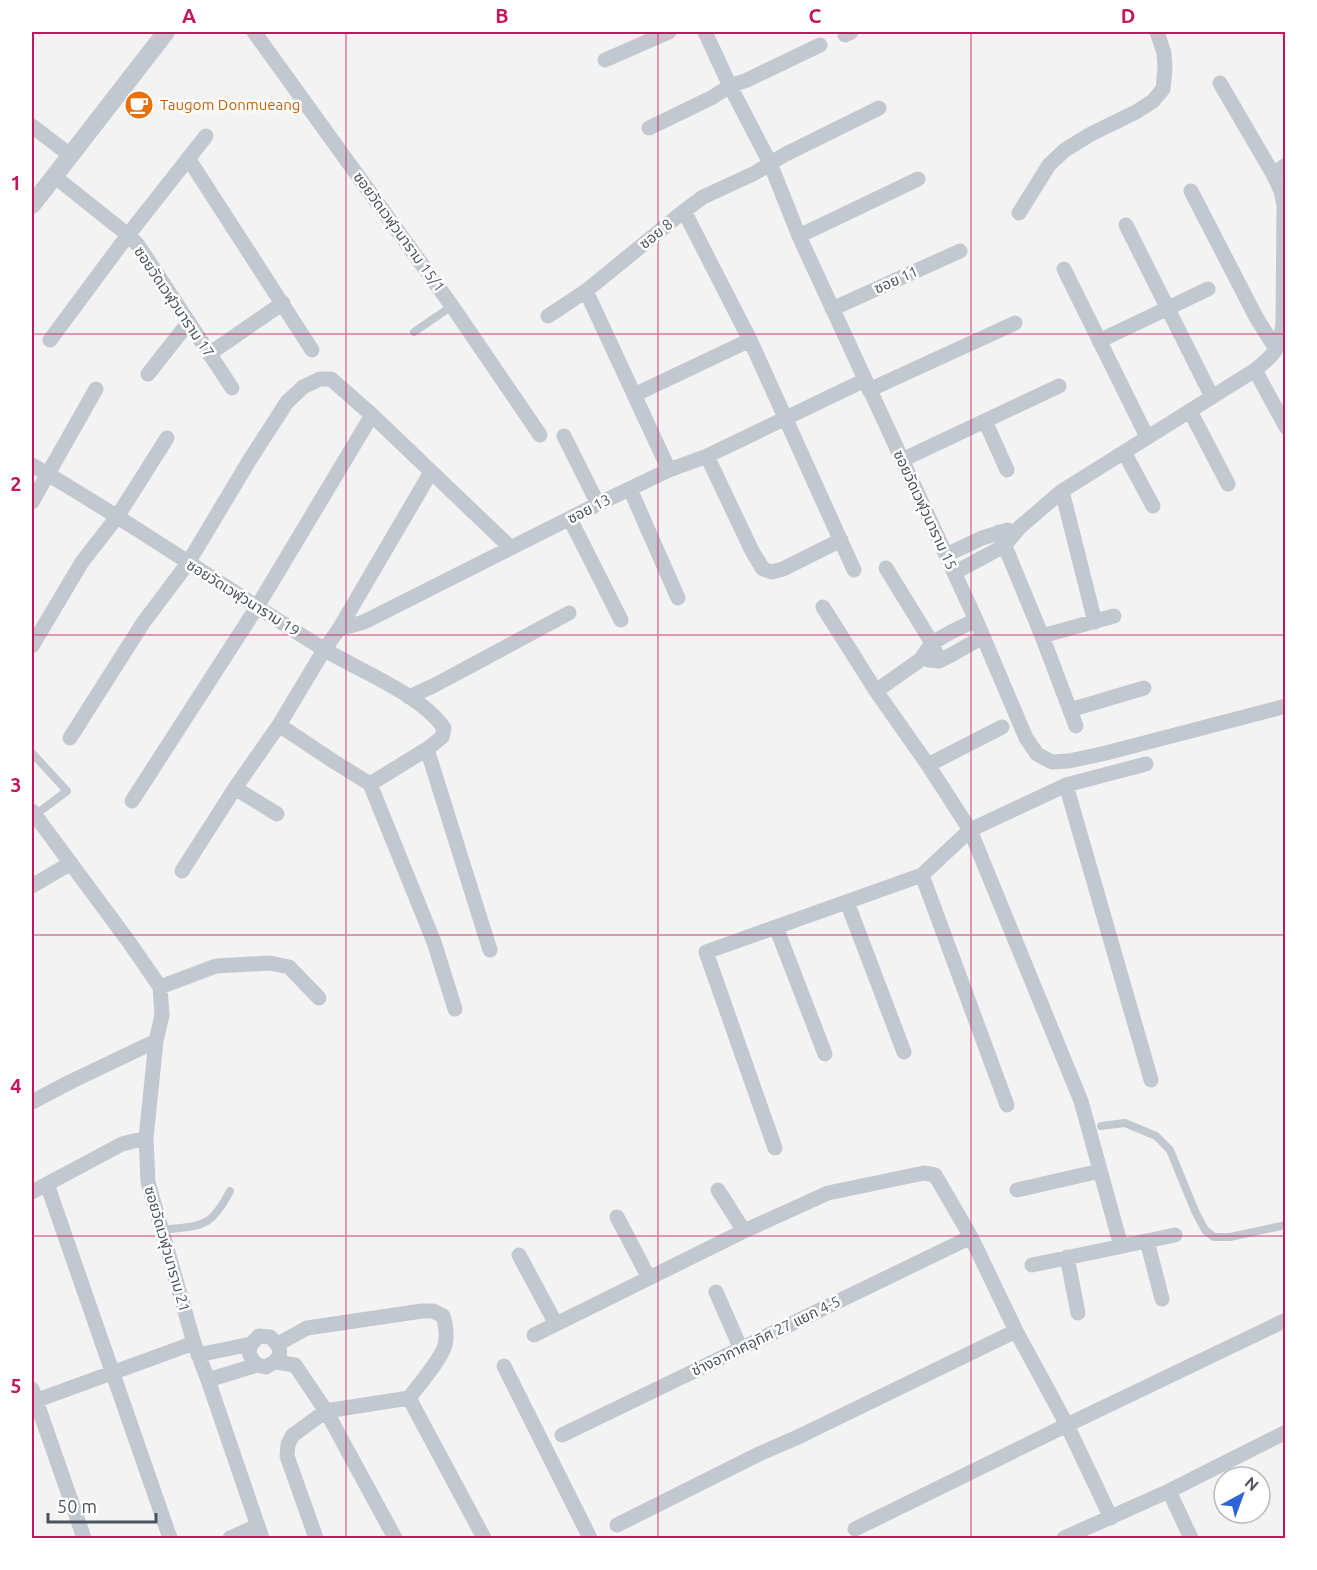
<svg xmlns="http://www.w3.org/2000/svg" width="1317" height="1570" font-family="Ubuntu,'Noto Sans Thai',sans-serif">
<rect width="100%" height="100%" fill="#f4f3f3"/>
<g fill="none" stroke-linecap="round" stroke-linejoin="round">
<path stroke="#c2c8cf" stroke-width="8" d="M414 332 452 306
M32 753 67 791 35 815
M1101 1126 1125 1123 1156 1136 1170 1150 1195 1211 1205 1230 1214 1237H1230L1286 1225
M162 1230C203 1225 210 1229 230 1191"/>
<path stroke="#c2c8cf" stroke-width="15" d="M254 32 452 306 540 435
M705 32 730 86 770 163 799 236 976 620 1026 738 1037 754 1052 762 1069 761 1106 753 1286 706
M845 35 851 32
M605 60 669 32
M32 126 70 155
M649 128 711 98 730 86 747 80 820 45
M188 158 312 350
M1273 174 1286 165
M54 176 128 235 138 245 232 388
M1191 191 1256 317 1276 349
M684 211 750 340 854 570
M1019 213 1049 165 1065 150 1091 134 1136 112 1153 101 1163 89 1165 68 1164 53 1157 32
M1126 225 1212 397
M799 236 918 179
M1064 269 1147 437
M586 291 669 470
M832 309 960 251
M548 316 586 291 684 211 703 197 755 173 784 155 879 108
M50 340 128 235 206 136
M1099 341 1208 289
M209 354 283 303
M1255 370 1286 427
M148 374 189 322
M869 390 1015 323
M634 395 750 340
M1190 411 1228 484
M985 421 1007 470
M564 436 598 504
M1124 452 1153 506
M707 456 752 551 763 569 772 572 783 569 841 540
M902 460 1059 386
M32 465C131 522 225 588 322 648 357 670 421 694 444 728L442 737 427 749 370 784
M630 489 678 598
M1062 491 1095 622
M32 502 96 389
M570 519 621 620
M999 532 1042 636 1076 726
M946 555 982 538 1008 530
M886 568 932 643 939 661
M954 573 1004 546 1020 527 1062 491 1255 370C1275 354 1280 349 1283 323L1284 205 1281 191 1273 174 1220 83
M823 607 876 691 928 765 970 830 1081 1101 1121 1246
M339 629 431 472
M1042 636 1114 616
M32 646 82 562 117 517 167 438
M929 660 939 661 951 655 983 637
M876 691 920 660 932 643 951 632 976 620
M409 697 435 685 569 613
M1070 710 1144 688
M279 725 333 761 370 784 434 942 455 1009
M70 738 143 623 188 563 249 461 287 402 303 387 320 379H331L372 415 510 547
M427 749 490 950
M928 765 1002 727
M1066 785 1151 1080
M235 788 277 814
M132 801 257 607 372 415
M32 811 129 942 160 987 162 1015 156 1041 146 1138 148 1182 194 1343 208 1380 262 1538
M182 871 235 788 279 725 324 650 339 629 364 622 598 504 669 470 707 456 865 380
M32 886 71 863
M847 902 904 1052
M776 927 825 1054
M160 987 216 966 270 963 289 967 319 998
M32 1102 72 1081 156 1041
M1007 1105 922 875 970 830 1066 785 1146 764
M775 1148 706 952 922 875
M47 1184 170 1538
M718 1190 744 1231
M1017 1190 1100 1171
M32 1192 122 1144 146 1138
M617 1217 649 1278
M1147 1241 1162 1299
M519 1255 556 1324
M1067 1257 1078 1313
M1032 1265 1175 1235
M716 1292 741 1349
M534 1335 744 1231 828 1193 924 1173 935 1175 971 1237 1016 1331 1067 1425 1111 1518
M278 1344 307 1328 422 1311H433L443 1316C446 1324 447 1337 445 1345 442 1358 418 1386 409 1398L326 1411 293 1435 288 1444 287 1456 316 1538
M198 1355 251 1344
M276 1362 295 1365 326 1411 395 1538
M504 1366 590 1538
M208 1380 257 1365 266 1367C283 1358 284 1349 270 1337L259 1336C248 1346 245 1353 257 1365
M32 1389 84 1538
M409 1398 484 1538
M32 1402 194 1343
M562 1435 971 1237
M1169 1491 1191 1538
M617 1525 759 1454 798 1437 1016 1331
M855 1529 1067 1425 1286 1320
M230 1538 257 1526
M1064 1538 1169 1491 1286 1432"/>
<path stroke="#c2c8cf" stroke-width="18" d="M32 205 166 32"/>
</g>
<path fill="none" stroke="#c2185b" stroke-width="1.5" stroke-opacity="0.55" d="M346 32V1538M658 32V1538M971 32V1538M32 334H1286M32 635H1286M32 935H1286M32 1236H1286"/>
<defs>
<g id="cafe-disc" transform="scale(1.5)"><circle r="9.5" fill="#e8710a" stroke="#fff"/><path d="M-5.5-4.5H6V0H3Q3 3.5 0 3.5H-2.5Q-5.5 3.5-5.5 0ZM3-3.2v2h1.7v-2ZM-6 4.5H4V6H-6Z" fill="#fff"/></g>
</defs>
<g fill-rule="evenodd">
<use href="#cafe-disc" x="139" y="105"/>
</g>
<g text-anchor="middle" stroke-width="5" stroke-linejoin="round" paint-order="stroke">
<g font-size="15" fill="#c56008" stroke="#fff" text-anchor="start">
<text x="160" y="110">Taugom Donmueang</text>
</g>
<g font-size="15" fill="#4c545e" stroke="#fff">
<text transform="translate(399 232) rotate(54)" y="5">ซอยวัดเวฬุวนาราม 15/1</text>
<text transform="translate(656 234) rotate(-39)" y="5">ซอย 8</text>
<text transform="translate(896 280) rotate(-24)" y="5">ซอย 11</text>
<text transform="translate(174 302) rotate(56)" y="5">ซอยวัดเวฬุวนาราม 17</text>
<text transform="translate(589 509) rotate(-27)" y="5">ซอย 13</text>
<text transform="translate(925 510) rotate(65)" y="5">ซอยวัดเวฬุวนาราม 15</text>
<text transform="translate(243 598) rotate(32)" y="5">ซอยวัดเวฬุวนาราม 19</text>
<text transform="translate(167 1249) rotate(74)" y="5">ซอยวัดเวฬุวนาราม 21</text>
<text transform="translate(766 1336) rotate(-26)" y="5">ช่างอากาศอุทิศ 27 แยก 4-5</text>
</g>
</g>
<rect width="1317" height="1570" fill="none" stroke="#ffffff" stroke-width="66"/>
<g transform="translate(1242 1495) rotate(41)"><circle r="28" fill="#ffffff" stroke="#b7bbbf" stroke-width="1.5"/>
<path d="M0-4.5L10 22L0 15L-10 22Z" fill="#2d64d5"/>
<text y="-9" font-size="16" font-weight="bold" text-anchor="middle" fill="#4c545e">N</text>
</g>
<path d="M48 1513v9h108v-9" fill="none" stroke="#4c545e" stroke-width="3"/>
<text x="57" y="1513" font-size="18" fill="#4c545e" stroke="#ffffff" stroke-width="4.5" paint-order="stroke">50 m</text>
<rect x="33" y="33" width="1251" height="1504" fill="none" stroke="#c2185b" stroke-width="2"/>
<g font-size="20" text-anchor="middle" font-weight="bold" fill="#c2185b">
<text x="189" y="23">A</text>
<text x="502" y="23">B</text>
<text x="815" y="23">C</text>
<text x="1128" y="23">D</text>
<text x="16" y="190">1</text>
<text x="16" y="491">2</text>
<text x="16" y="792">3</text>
<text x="16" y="1093">4</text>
<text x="16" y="1393">5</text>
</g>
</svg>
